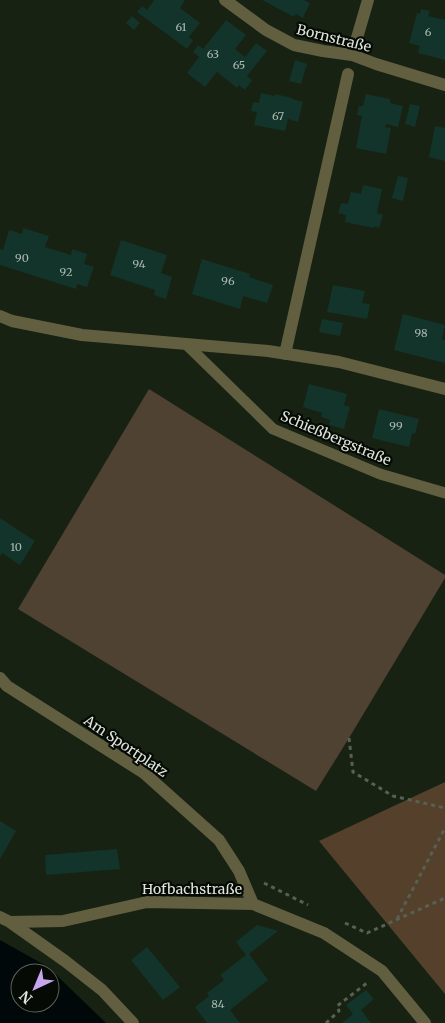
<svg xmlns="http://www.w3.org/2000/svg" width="445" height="1023" font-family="Merriweather,serif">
<rect width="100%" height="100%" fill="#172213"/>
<path fill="#504232" d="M149 389 445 575V578L349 738 316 791 18 609Z"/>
<path fill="#54402b" d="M445 782V994L319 841Z"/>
<path fill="#000809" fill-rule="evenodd" d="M0 940 48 967 106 1023H0ZM20 973H50V1003H20Z"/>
<path fill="#13342a" d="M154 0H185L180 8 200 23 189 37 193 40 187 49 137 12 142 6 147 10Z
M262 0H304L310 3 303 18 296 14 294 17Z
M421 9 430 11 428 16 445 20V60L418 53 420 46 409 43 417 13 420 14Z
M132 16 140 23 134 30 126 23Z
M226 20 246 35 235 49 245 57 256 43 267 51 247 76 252 80 245 90 239 85 237 88 217 72 205 87 187 73 199 57 193 52 198 45 203 49Z
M295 60 307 64 301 84 289 81Z
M261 93 275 96V94L292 98V99L303 102 298 122 288 119 285 131 254 125 257 112 251 111 253 102 259 103Z
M366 94 390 99V103L403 106 398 127 386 124 385 127 391 128 386 154 356 148 362 116 357 115 359 106H363Z
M410 104 420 106 415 127 405 124Z
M435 126 445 128V161L429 157Z
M398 176 408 178 403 201 392 198Z
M363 185 382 189 377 213 383 215 379 228 375 226 374 228 345 222 346 215 338 213 341 203 348 204 351 192 361 194Z
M23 228 49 236 45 247 71 255 72 249 87 254 84 264 94 267 87 287 77 284 76 289 0 265V249L3 250 9 230 22 234Z
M121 240 167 255 161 273 172 277 166 299 154 295 155 290 110 275Z
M202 259 250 274 249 277 273 285 267 303 243 296 240 309 192 294Z
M333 285 365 291 362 303 370 304 367 319 327 312Z
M403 314 445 325 442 339 445 340V363L394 350Z
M322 319 343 323 340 336 319 332Z
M309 384 347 394 344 405 350 407 344 429 329 425 330 420 321 417 322 413 303 407Z
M379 409 419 419 415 434 412 433 409 447 372 438Z
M0 518 35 541 20 565 2 553 0 556Z
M0 821 16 831 0 859Z
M117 849 120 869 46 875 45 855Z
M257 925 278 931 249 954 268 980 230 1010 240 1023H207L195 1007 209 996 207 993 224 980 220 975 246 955 236 942Z
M147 947 180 987 163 1000 131 960Z
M366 990 374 999 361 1010 371 1023H342L353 1014 346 1005Z"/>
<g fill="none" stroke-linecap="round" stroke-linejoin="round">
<path stroke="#576153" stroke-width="3" stroke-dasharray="4 4" stroke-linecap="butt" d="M349 738 353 772 393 796 445 808
M264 883 308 905
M397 919 445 828
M345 923 367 933 445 898
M326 1023 339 1011 337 1006 367 983"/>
<path stroke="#625f40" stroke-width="11" d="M187 345 273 429 380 474 445 493"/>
<path stroke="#625f40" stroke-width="12" d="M225 0 266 30 294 45 323 51 352 55 376 64 445 85
M352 55 368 0
M0 316 12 321 82 335 268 351 339 362 445 389
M285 354 348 74
M0 678 7 686 144 773 219 840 239 871 253 904
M0 917 10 922 65 961 102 990 133 1023
M10 922 63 921 147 902 253 904 324 933 382 971 425 1023"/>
</g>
<g text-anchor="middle" stroke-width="4.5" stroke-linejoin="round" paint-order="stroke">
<g font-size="11" fill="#acbab0">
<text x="181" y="31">61</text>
<text x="428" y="36">6</text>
<text x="213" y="58">63</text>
<text x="239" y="69">65</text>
<text x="278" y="120">67</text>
<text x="22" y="262">90</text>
<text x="139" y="268">94</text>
<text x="66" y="276">92</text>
<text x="228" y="285">96</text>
<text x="421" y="337">98</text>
<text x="396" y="430">99</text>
<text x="16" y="551">10</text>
<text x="218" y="1008">84</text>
</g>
<g font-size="14" fill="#dfe6dc" stroke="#060a05">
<text transform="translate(334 38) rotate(14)" y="5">Bornstraße</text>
<text transform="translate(336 438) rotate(23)" y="5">Schießbergstraße</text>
<text transform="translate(126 746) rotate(34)" y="5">Am Sportplatz</text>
<text x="192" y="894">Hofbachstraße</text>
</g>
</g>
<g transform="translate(35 988) rotate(224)"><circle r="24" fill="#060a05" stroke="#5d625b"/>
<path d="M0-4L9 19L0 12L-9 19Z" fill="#c8a6ef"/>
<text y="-8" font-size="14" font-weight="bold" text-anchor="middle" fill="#dfe6dc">N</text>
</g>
</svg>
